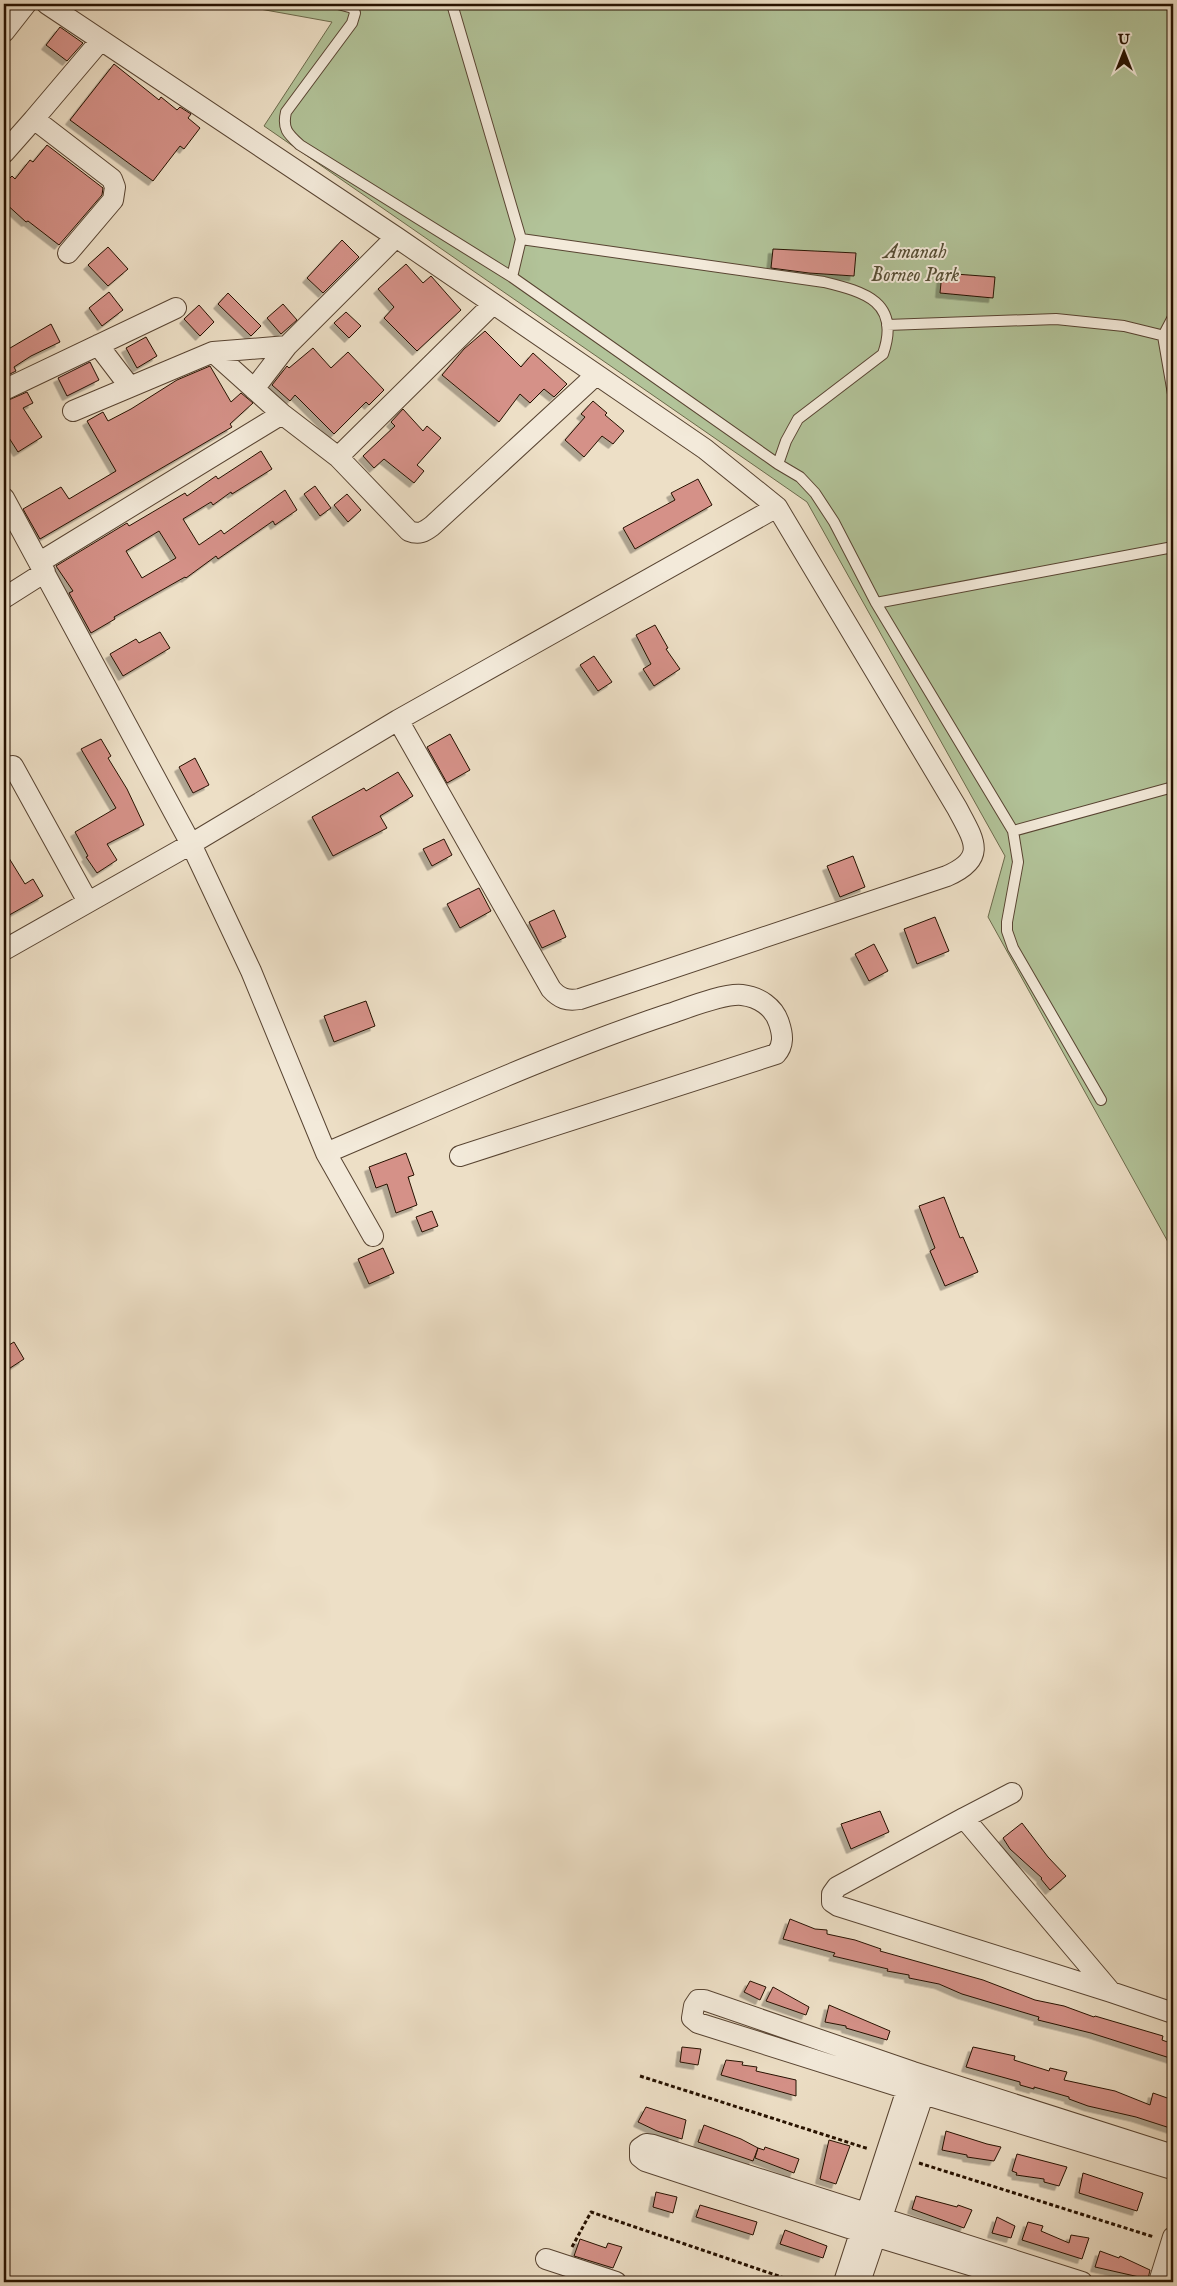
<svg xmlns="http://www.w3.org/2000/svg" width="1177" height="2286" font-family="'IM FELL English',serif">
<defs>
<filter id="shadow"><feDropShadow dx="-4.5" dy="4.5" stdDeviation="0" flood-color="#0004"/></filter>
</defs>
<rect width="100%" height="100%" fill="#eddfc6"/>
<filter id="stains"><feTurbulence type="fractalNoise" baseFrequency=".004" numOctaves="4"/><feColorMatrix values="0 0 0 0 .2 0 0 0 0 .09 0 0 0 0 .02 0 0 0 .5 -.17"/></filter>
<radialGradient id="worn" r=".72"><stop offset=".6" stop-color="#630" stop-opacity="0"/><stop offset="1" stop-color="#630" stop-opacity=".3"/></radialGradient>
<path fill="#b2c399" stroke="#6c6a4c" d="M232 4H1173V1251L988 917 1005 856 807 502 264 126 332 22Z"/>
<path fill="#d59188" stroke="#261100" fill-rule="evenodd" filter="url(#shadow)" d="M60 27 83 43 67 61 46 45Z
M114 64 159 100 161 97 177 110 180 107 191 114 188 118 200 128 184 149 180 146 153 181 70 120Z
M47 145 103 188 102 195 59 245 28 221 26 222 4 202V184L12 176 15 179 30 160 33 162Z
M342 240 359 257 323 293 307 278Z
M108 247 128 269 108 286 88 265Z
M773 249 856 253 854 276 809 273 771 268Z
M406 264 423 283 431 276 461 310 417 351 384 318 394 307 378 289Z
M942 273 995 277 993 298 940 293Z
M109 292 123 310 102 326 89 308Z
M228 293 261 326 251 336 218 304Z
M283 304 297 320 281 334 267 318Z
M199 305 214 322 200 336 184 319Z
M346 312 361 326 349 338 334 323Z
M51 324 60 342 31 356 14 367 16 371 4 377V349L5 351Z
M485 331 521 367 533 353 567 384 554 397 544 389 530 403 520 394 499 422 442 375 464 349Z
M146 337 157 356 137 368 126 348Z
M313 348 331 368 348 352 384 390 369 405 366 402 334 434 295 395 290 401 272 385 287 366 289 368Z
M90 362 99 380 67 396 58 378Z
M210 366 231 402 241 393 253 403 230 424 232 427 40 539 23 509 61 487 69 499 116 471 87 421 103 412 108 421 131 409 177 380Z
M27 392 33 403 23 408 42 437 18 452 4 430V402Z
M593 401 607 413 605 415 624 431 613 444 602 436 584 457 565 440 585 417 581 414Z
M403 409 423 431 427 426 441 438 417 465 424 471 414 483 384 459 374 468 363 456 395 426 391 422Z
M261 451 272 469 232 494 231 492 213 505 211 502 183 519 199 545 221 530 224 534 285 490 297 510 275 525 273 521 218 559 216 556 186 578 185 577 114 617 115 619 91 633 69 593 73 591 56 566 127 523 129 526 185 493 187 496 216 476 218 479ZM159 531 176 558 142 578 126 551Z
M698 479 712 505 635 549 623 528 675 500 671 493Z
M315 486 331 508 320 516 304 494Z
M347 494 361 510 348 522 334 505Z
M655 625 668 648 666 649 680 669 654 686 643 669 651 664 636 635Z
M160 632 170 648 123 676 110 654 136 639 139 643Z
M594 656 612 682 598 691 580 665Z
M450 734 470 770 447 783 427 747Z
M101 739 111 756 108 758 127 789 144 825 107 844 117 860 97 873 86 857 88 856 75 832 116 808 81 749Z
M195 758 209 785 193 793 179 767Z
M398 772 413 796 380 816 387 828 333 856 312 817 364 788 366 791Z
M444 839 452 855 432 866 423 849Z
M4 850 25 884 33 879 43 896 4 918Z
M853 856 865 887 840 897 827 866Z
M479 888 491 911 460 928 447 904Z
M554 910 566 937 542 948 529 922Z
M935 917 949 951 917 964 904 929Z
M874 944 888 971 869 981 855 954Z
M366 1001 375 1026 334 1042 324 1016Z
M406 1153 414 1175 408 1177 417 1205 396 1213 387 1184 376 1188 369 1167Z
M944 1197 960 1238 963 1237 978 1272 945 1286 930 1251 935 1248 919 1206Z
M432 1211 438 1226 422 1232 416 1217Z
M383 1248 394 1273 369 1284 358 1259Z
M14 1342 24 1359 4 1372V1348Z
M880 1811 889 1832 851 1849 841 1824Z
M1022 1823 1048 1857 1066 1876 1050 1890 1041 1879 1042 1878 1010 1849 1003 1838Z
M790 1919 815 1929 827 1930V1934L855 1940 881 1949 880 1951 983 1980 1035 2000 1064 2006 1094 2017 1095 2016 1163 2036 1162 2040 1173 2044V2059L1091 2033 1038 2020 1039 2017 962 1994 939 1984 909 1978V1975L887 1971 888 1969 833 1956 835 1953 783 1939Z
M750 1981 766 1987 760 2000 744 1992Z
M773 1987 809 2007 806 2015 766 2001Z
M829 2005 890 2031 887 2040 846 2028V2026L825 2022Z
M682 2047 701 2049 698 2065 680 2062Z
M973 2047 1015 2056 1014 2060 1049 2071 1050 2068 1067 2072 1064 2080 1115 2091 1150 2105 1153 2093 1173 2100V2129L1136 2117 1088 2106 1069 2099V2097L1034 2087V2089L1020 2085V2082L966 2067Z
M726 2060 743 2062 742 2065 757 2067 756 2071 796 2080V2096L721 2075Z
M646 2107 686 2120 682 2139 657 2131 638 2122Z
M704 2125 741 2139 758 2148 764 2150 765 2147 799 2159 794 2173 755 2158 758 2148 753 2161 698 2142Z
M946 2131 987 2144 1001 2147 994 2161 967 2157V2155L942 2150Z
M829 2140 850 2146 836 2184 820 2179Z
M1017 2154 1067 2167 1059 2186 1044 2182V2179L1016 2175 1017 2173 1012 2171Z
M1083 2173 1143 2193 1137 2211 1079 2193Z
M656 2192 677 2197 673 2213 653 2207Z
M916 2196 957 2207 958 2205 972 2210 964 2228 912 2209Z
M700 2205 757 2222 753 2235 696 2217Z
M997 2217 1015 2226 1011 2238 992 2233Z
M1028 2222 1043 2226 1041 2231 1069 2243 1071 2235 1089 2238 1082 2259 1022 2240Z
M785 2230 827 2246 823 2258 780 2244Z
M580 2239 606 2248 608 2243 622 2247 613 2268 574 2256Z
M1100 2251 1119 2258 1120 2256 1150 2270 1148 2279 1095 2267Z"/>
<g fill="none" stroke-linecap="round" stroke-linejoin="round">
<g stroke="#584432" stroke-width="12">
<path id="service" d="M338 4 353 8 355 13 352 23 286 112C282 129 288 134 300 145L512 277
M452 4 521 239 512 277 778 464 800 477 815 493 834 522 876 603 1013 831 1018 862 1007 922V931L1013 948 1101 1100
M521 239 824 282C865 292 901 302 883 354L798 419 786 441 778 464
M1173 317 1163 336 1173 394
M887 325 1056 319 1124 326 1173 338
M876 603 1173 547
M1013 831 1173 787"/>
</g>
<g stroke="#584432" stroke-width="22">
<path id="minor" d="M47 4 396 237 705 449 777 507 957 808C974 840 988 858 947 876L580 999C567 1001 560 999 551 989L398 720
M4 32 26 4
M4 153 34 119
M68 253 113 200 115 187 112 179 34 119 101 40
M98 345 130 387
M213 352 282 414 338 457 409 531C419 535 424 532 432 526L596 375
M254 389 287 346 396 237
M4 390 176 308
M73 411 213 352 287 346
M338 457 493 304
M4 498 191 844 251 971 326 1153 373 1236
M40 562 282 414
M4 598 45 572
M13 766 88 902
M4 950 191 844 398 720 777 507
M326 1153C439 1105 552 1053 669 1014 687 1008 724 993 742 995 759 997 774 1007 779 1023 783 1035 784 1045 776 1054L460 1156
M964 1818 1012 1793
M1111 1992 964 1818 837 1887 832 1894V1902L838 1906 1111 1992 1173 2013
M1172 2169 923 2094 698 2023 692 2018 694 2006 698 2000H704L913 2072 1173 2155
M546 2259 616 2282
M844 2282 911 2077
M860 2282 928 2081
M1026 2282 861 2232 645 2161 640 2157V2148L646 2144 653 2145 1082 2282
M1159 2282 1173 2237"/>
</g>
<path stroke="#261100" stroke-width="3" stroke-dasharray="4 2.5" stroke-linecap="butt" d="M640 2076 869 2149
M919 2163 1154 2237
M572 2247 591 2212 796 2282"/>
<use href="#service" stroke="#f3eada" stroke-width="10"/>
<use href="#minor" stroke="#f3eada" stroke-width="20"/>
</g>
<g text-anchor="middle" stroke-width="4" stroke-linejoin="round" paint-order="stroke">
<g font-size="20" font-style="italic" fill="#574f36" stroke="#f3eada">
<text x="915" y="258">Amanah<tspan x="915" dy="23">Borneo Park</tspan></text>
</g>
</g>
<rect width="1177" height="2286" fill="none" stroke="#eddfc6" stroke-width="20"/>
<rect x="5" y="5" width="1167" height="2276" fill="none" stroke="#261100" stroke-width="2.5"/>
<rect x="10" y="10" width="1157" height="2266" fill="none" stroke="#261100"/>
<g transform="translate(1124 52)" stroke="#f3eada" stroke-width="4" paint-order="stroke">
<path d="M0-4L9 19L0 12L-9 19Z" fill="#261100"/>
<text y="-8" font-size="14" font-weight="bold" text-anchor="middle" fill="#261100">U</text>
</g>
<rect width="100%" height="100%" filter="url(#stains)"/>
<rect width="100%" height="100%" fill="url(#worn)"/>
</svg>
